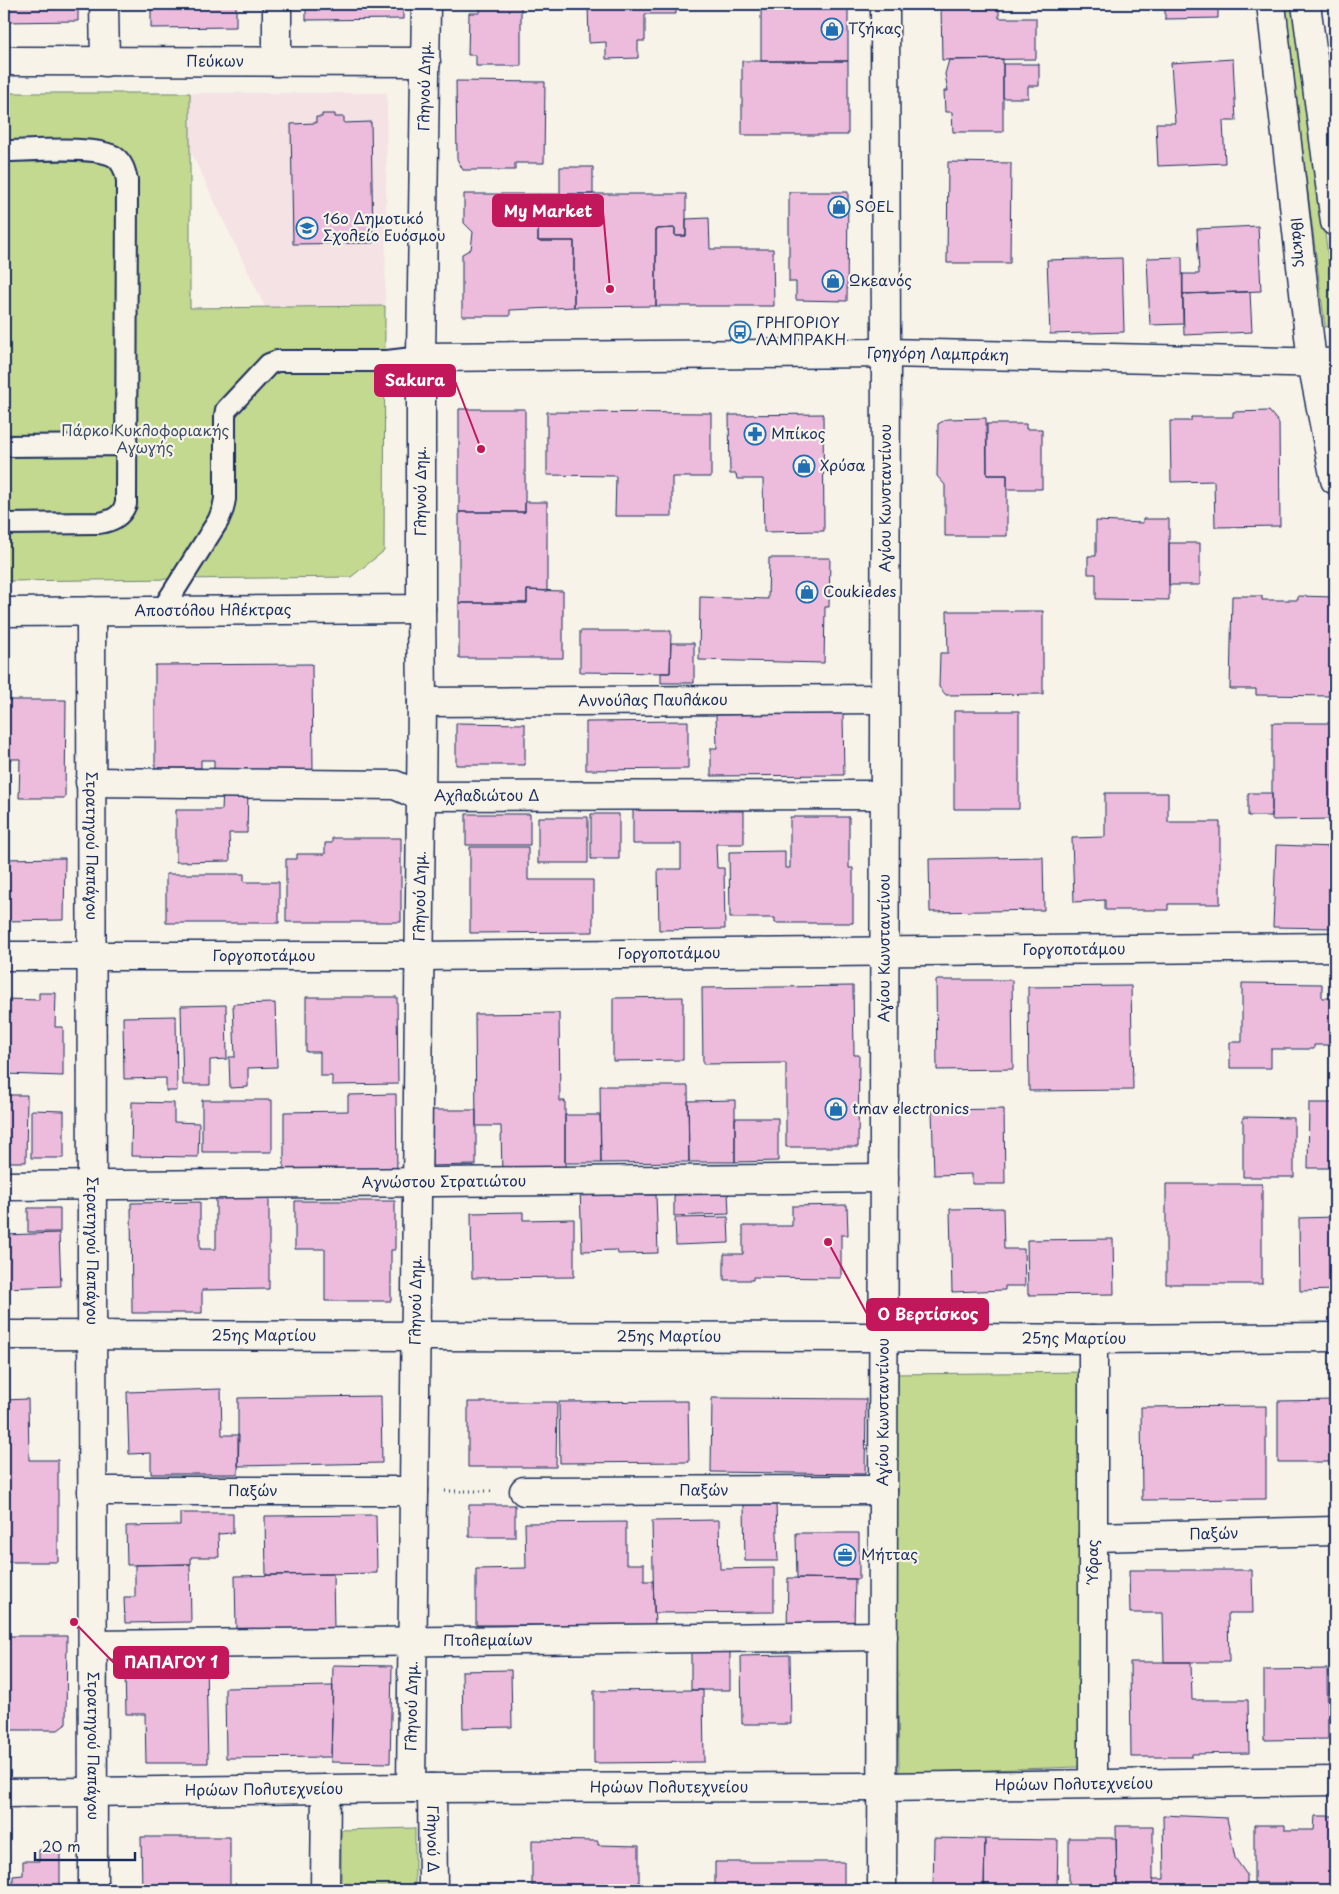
<svg xmlns="http://www.w3.org/2000/svg" width="1339" height="1894" font-family="'Playpen Sans',sans-serif">
<rect width="100%" height="100%" fill="#f7f3e8"/>
<filter id="ink" filterUnits="userSpaceOnUse"><feTurbulence type="fractalNoise" baseFrequency=".02" numOctaves="2"/><feDisplacementMap in="SourceGraphic" scale="10" xChannelSelector="R" yChannelSelector="G"/><feConvolveMatrix kernelMatrix="1 2 1 2 8 2 1 2 1" color-interpolation-filters="sRGB"/></filter>
<g filter="url(#ink)">
<path fill="#f4e2e4" d="M190 93H387L385 306 265 307 190 150Z"/>
<path fill="#c3d98f" stroke="#6f8476" d="M1284 4H1296L1335 312V325L1325 327Z
M4 93H190V308L385 306 384 551 351 577 4 581Z
M1090 1372 1096 1562 1078 1767 899 1773 894 1374Z
M415 1828V1890H341V1830Z"/>
<path fill="#edbcdc" stroke="#1b2f5e" d="M4 4H78V21L4 22Z
M151 4H236V27L151 28Z
M306 4H403V19L306 20Z
M588 4H676V14H645V41H638V58L606 59V42L589 43Z
M761 4H848V61H761Z
M941 4H999V18H1036V59L942 60Z
M1165 4H1218V18L1165 19Z
M480 5H521V66H476V55H468L469 13H480Z
M1003 59V132H953L952 112H945L944 91H948L945 74 949 60Z
M1233 59 1236 121H1223L1225 163 1158 166 1156 123H1175L1171 63Z
M742 61H848V135H742Z
M1003 64H1039V86H1028V98H1003Z
M456 81 545 82 544 163H515V170H463L457 159Z
M322 114H335V117H344V123L371 122 373 243 293 244 291 124 316 123V117H322Z
M948 162 1011 163 1010 263H947Z
M560 167H593V194H560Z
M789 192H848L847 301 796 300V282H789Z
M464 194H538V241H574V307L510 310V316H462V254L471 249 473 232 464 223Z
M538 194H686V236H675V228L656 229V306L574 307V241H538Z
M709 218 710 249H773L774 306H656V229L675 228V236H686V219Z
M1258 226 1261 291 1183 294V274H1199L1197 229Z
M1182 257 1183 324 1150 325 1147 258Z
M1122 258 1124 332 1050 334 1047 260Z
M1250 292 1252 332 1184 335 1183 294Z
M459 409H525V512H459Z
M1269 411 1279 423 1280 526 1215 527 1214 481 1171 482 1170 421H1191V417H1233V412Z
M547 412 711 413V477H672V516H615L616 476 547 475Z
M823 414 824 531 764 532 763 479H737L736 474H730L729 415Z
M986 418 987 475H1007V536H945V485L937 476 938 424 947 419Z
M987 424H1026V429H1042V489H1007V475H987Z
M525 502H547V591L527 590V603H459V512H525Z
M1143 519H1169V600L1096 599V574H1088V556H1096V521L1143 523Z
M1169 543H1200V585H1169Z
M769 558H830L829 607H825L824 663 699 660 700 597 768 599Z
M527 590 563 591V658H459V603H527Z
M1232 596H1262V600H1298V596L1334 597 1333 696 1256 695V689H1230Z
M947 611H1043V694L946 695 939 687 940 653H948Z
M580 631H671L670 673 580 672Z
M671 643H694V683H661V673H670Z
M312 664 313 772 214 779V760H201V768H155V665Z
M4 700H66L65 798H19L20 759H4Z
M954 711H1019V809H954Z
M843 713 844 775 711 776V748H717L716 715Z
M688 721V769L586 770V722Z
M456 723 525 724V765H456Z
M1272 723H1335V819L1272 820Z
M223 790 248 791 247 833H229L230 861 176 862V810H222Z
M1105 793H1168V822H1220V904H1168V910H1105V900L1074 902 1072 838 1105 837Z
M1248 793H1272V816H1248Z
M633 810 744 811V844H716L717 868H724L725 929 659 930 658 869H681V844H633Z
M466 814H530V845H466Z
M591 814H619V859H591Z
M538 817H588V863H538Z
M790 817H849V868H853V923H775V918H730L729 852 785 851V868H790Z
M332 838H401V922H286V859H297V854H325V843H332Z
M1276 845 1335 847V928L1273 927Z
M470 847H528V880H593V932L470 933Z
M1043 857 1044 910 930 912 929 859Z
M65 858 64 920 4 921V859Z
M166 874H244V882H279V923H166Z
M936 980H1012L1013 1069 937 1070Z
M1242 983 1322 984V998H1335V1045H1314V1049H1271V1068H1230V1042H1242Z
M853 986 854 1055H859L858 1147H786V1063L703 1064 702 988Z
M1131 986 1133 1090 1029 1091 1028 987Z
M39 993H56L55 1027H63V1076L4 1074V999L39 1000Z
M306 997H397L398 1084 332 1085V1076H320V1052H306Z
M683 997V1060L613 1061V998Z
M275 1003 277 1067 248 1068V1087L230 1088 229 1057H235L233 1004Z
M226 1005 227 1059 210 1060V1085H183L181 1006Z
M559 1013 560 1101H565V1175L502 1176 501 1126H476L475 1014Z
M176 1016 177 1091H166V1078L124 1079 123 1017Z
M600 1086H688L689 1162 601 1163Z
M396 1094 397 1173 284 1174V1112L348 1111V1095Z
M4 1095H27L26 1162H4Z
M202 1100H272V1152H202Z
M735 1100V1162H689L688 1101Z
M132 1102 174 1103V1122L199 1123 198 1157 131 1156Z
M1309 1103H1335V1168H1308Z
M1004 1109 1005 1184H972V1174L934 1175 932 1110Z
M31 1110 64 1111V1158H31Z
M428 1110H476V1165L429 1166Z
M565 1115H600L601 1163H565Z
M1243 1117 1294 1118V1177H1243Z
M735 1118H778V1161L735 1162Z
M1166 1184H1262V1284H1166Z
M622 1186 623 1195H656L658 1253 618 1254 617 1250 582 1251 580 1187Z
M728 1193 729 1214 674 1216V1195Z
M216 1195H269V1289L202 1290V1313H132L131 1203 200 1202V1249H216Z
M295 1201H395V1250H391V1301H325V1249H295Z
M847 1205 848 1235H841V1278L753 1277V1280H724V1254H743V1226H792V1206Z
M28 1208H60V1232H28Z
M1003 1208 1004 1249H1024L1025 1286H1005V1290L952 1292 950 1209Z
M523 1212V1220L574 1219V1277L472 1278 471 1213Z
M728 1217 729 1243 676 1245 675 1218Z
M1335 1217V1290L1300 1291 1299 1218Z
M59 1233 61 1286 4 1288V1235Z
M1113 1239 1114 1294 1028 1295 1027 1240Z
M221 1389 222 1435H239L238 1474H151V1453L129 1454 127 1392Z
M381 1396 382 1463 238 1466V1398Z
M712 1398 866 1399 865 1474 711 1472Z
M28 1399 29 1460H58V1562H4V1400Z
M1335 1400V1462H1278V1401Z
M688 1401 689 1462 560 1463 559 1402Z
M468 1402H557L556 1467H468Z
M1266 1406V1499L1142 1500 1141 1407Z
M469 1505H515V1537H469Z
M744 1505H776L778 1561H745Z
M180 1513H233V1533L218 1534 219 1557H191V1564L127 1565 126 1526 180 1525Z
M376 1515 377 1573 266 1575 265 1516Z
M719 1520 720 1569 774 1568V1612L654 1613 652 1521Z
M626 1522V1564H644V1581H653L655 1625H476V1569L526 1568 525 1523Z
M796 1533H859V1579L797 1578Z
M190 1564 191 1622 125 1623 124 1597H135V1565Z
M1129 1570H1252L1253 1613H1228L1229 1662H1164L1163 1613H1130Z
M333 1574 334 1628 236 1630 235 1576Z
M788 1578 855 1579 854 1632 787 1631Z
M7 1636H67L66 1724 58 1730H4V1666H6Z
M691 1646H730V1690H691Z
M790 1655 791 1724H742L741 1656Z
M152 1662H206L208 1763H146L145 1714H126L125 1670H152Z
M1130 1662H1191L1192 1700H1248L1249 1753 1192 1754V1757H1131Z
M333 1665 392 1666 390 1763 331 1762Z
M1327 1669 1328 1739 1264 1740V1670Z
M511 1670 512 1727 463 1728 462 1671Z
M333 1686 331 1757 226 1758 225 1688Z
M691 1690H703L704 1762 594 1763V1691Z
M1163 1815 1227 1818 1235 1858 1247 1875V1890H1153V1879H1164Z
M1315 1816H1335V1890H1292V1883H1254V1825H1285V1830H1314Z
M1116 1826H1153V1890H1117Z
M141 1837H230V1890H142Z
M934 1838 985 1839 984 1890H933Z
M1069 1838H1116L1117 1890H1069Z
M985 1839 1058 1840 1057 1890H984Z
M4 1840 6 1890H4Z
M532 1840 598 1841V1845L639 1846V1890H540V1886H532Z
M39 1850H60V1890H13V1876L23 1875V1861H39Z
M715 1862H844V1890H715Z"/>
<g fill="none" stroke-linecap="round" stroke-linejoin="round">
<g stroke="#1b2f5e" stroke-width="24">
<path id="lane" d="M4 151C28 151 97 145 115 157 123 163 125 171 127 180L126 504C121 517 112 521 99 523L4 524
M4 446 127 445
M162 610 218 521 223 509 225 499V416L226 410 269 364 277 361H387L421 357"/>
</g>
<g stroke="#1b2f5e" stroke-width="31">
<g id="street">
<path d="M104 4 105 62"/>
<path id="s1" d="M4 61 426 62"/>
<path d="M277 62V4"/>
<path id="s2" d="M421 357 426 4"/>
<path id="s3" d="M422 702 885 699"/>
<path id="s4" d="M90 782 395 785 420 796 885 795"/>
<path id="s5" d="M4 956H419L1335 947"/>
<path id="s6" d="M4 1186 884 1178"/>
<path d="M1093 1339V1783"/>
<path id="s7" d="M92 1491H414"/>
<path id="s8" d="M524 1491 883 1490"/>
<path id="s9" d="M1093 1537 1335 1531"/>
<path id="s10" d="M93 1645 883 1636"/>
<path id="s11" d="M411 1788 422 702 421 609"/>
<path id="s12" d="M432 1788 433 1890"/>
<path id="s13" d="M4 1793 411 1788 882 1787 1335 1781"/>
<path d="M325 1890 326 1789"/>
<path id="s14" d="M882 1890 886 353 885 4"/>
</g>
</g>
<g stroke="#1b2f5e" stroke-width="31">
<g id="secondary">
<path id="s15" d="M1271 4 1312 362 1335 480"/>
<path d="M1306 4 1335 222"/>
<path id="s16" d="M91 611 93 1890"/>
<path id="s17" d="M4 612 421 609V357L886 353 1335 363"/>
<path id="s18" d="M4 1335 858 1337 1093 1339 1335 1337"/>
</g>
</g>
<path stroke="#1b2f5e" stroke-width="3" stroke-dasharray="1 4" stroke-linecap="butt" d="M445 1491H494"/>
<use href="#lane" stroke="#f7f3e8" stroke-width="20"/>
<use href="#street" stroke="#f7f3e8" stroke-width="28"/>
<use href="#secondary" stroke="#f7f3e8" stroke-width="28"/>
</g>
</g>
<defs>
<g id="shop-ring" transform="scale(1.125)"><circle r="9.5" fill="#f7f3e8" stroke="#1f6fb2" stroke-width="1.5"/><path d="M-5-2.5h2.3a2.7 3.5 0 0 1 5.4 0H5L5.5 6h-11ZM-1.5-2.5h3a1.5 2.3 0 0 0-3 0Z" fill="#1f6fb2"/></g>
<g id="school-ring" transform="scale(1.125)"><circle r="9.5" fill="#f7f3e8" stroke="#1f6fb2" stroke-width="1.5"/><path d="M0-5L7-2L0 1L-7-2ZM-4 1L0 2.5L4 1V4Q0 6-4 4Z" fill="#1f6fb2"/></g>
<g id="bus-ring" transform="scale(1.125)"><circle r="9.5" fill="#f7f3e8" stroke="#1f6fb2" stroke-width="1.5"/><path d="M-5-6H5V4H4V6H2V4H-2V6H-4V4H-5ZM-3.5-4V0h7V-4ZM-3.5 1.2v1.5H-2V1.2ZM2 1.2v1.5H3.5V1.2Z" fill="#1f6fb2"/></g>
<g id="pharmacy-ring" transform="scale(1.125)"><circle r="9.5" fill="#f7f3e8" stroke="#1f6fb2" stroke-width="1.5"/><path d="M-2-6h4v4h4v4h-4v4h-4v-4h-4v-4h4Z" fill="#1f6fb2"/></g>
<g id="office-ring" transform="scale(1.125)"><circle r="9.5" fill="#f7f3e8" stroke="#1f6fb2" stroke-width="1.5"/><path d="M-6-3h4V-5.5h4V-3h4V5H-6ZM-1-4.5V-3h2v-1.5ZM-6 0V1H6V0Z" fill="#1f6fb2"/></g>
</defs>
<g fill-rule="evenodd">
<use href="#shop-ring" x="832" y="29"/>
<use href="#shop-ring" x="839" y="207"/>
<use href="#school-ring" x="307" y="228"/>
<use href="#shop-ring" x="833" y="281"/>
<use href="#bus-ring" x="740" y="332"/>
<use href="#pharmacy-ring" x="755" y="434"/>
<use href="#shop-ring" x="804" y="466"/>
<use href="#shop-ring" x="807" y="592"/>
<use href="#shop-ring" x="836" y="1109"/>
<use href="#office-ring" x="845" y="1555"/>
</g>
<g text-anchor="middle" stroke-width="4.5" stroke-linejoin="round" paint-order="stroke">
<g font-size="15" fill="#1b2f5e" stroke="#f7f3e8" text-anchor="start">
<text x="848" y="34">Τζήκας</text>
<text x="855" y="212">SOEL</text>
<text x="323" y="224">16ο Δημοτικό<tspan x="323" dy="17">Σχολείο Ευόσμου</tspan></text>
<text x="849" y="286">Ωκεανός</text>
<text x="756" y="328">ΓΡΗΓΟΡΙΟΥ<tspan x="756" dy="17">ΛΑΜΠΡΑΚΗ</tspan></text>
<text x="771" y="439">Μπίκος</text>
<text x="820" y="471">Χρύσα</text>
<text x="823" y="597">Coukiedes</text>
<text x="852" y="1114">tmav electronics</text>
<text x="861" y="1560">Μήττας</text>
</g>
<g font-size="15" fill="#1b2f5e" stroke="#f7f3e8">
<text dy="5" stroke="none"><textPath href="#s1" startOffset="211">Πεύκων</textPath></text>
<text dy="5" stroke="none"><textPath href="#s2" startOffset="271">Γληνού Δημ.</textPath></text>
<text dy="5" stroke="none"><textPath href="#s15" startOffset="240">Ιθάκης</textPath></text>
<text dy="5" stroke="none"><textPath href="#s17" startOffset="1186">Γρηγόρη Λαμπράκη</textPath></text>
<text transform="translate(421 491) rotate(-90)" y="5">Γληνού Δημ.</text>
<text dy="5" stroke="none"><textPath href="#s14" startOffset="1392">Αγίου Κωνσταντίνου</textPath></text>
<text dy="5" stroke="none"><textPath href="#s17" startOffset="209">Αποστόλου Ηλέκτρας</textPath></text>
<text dy="5" stroke="none"><textPath href="#s3" startOffset="231">Αννούλας Παυλάκου</textPath></text>
<text dy="5" stroke="none"><textPath href="#s4" startOffset="399">Αχλαδιώτου Δ</textPath></text>
<text dy="5" stroke="none"><textPath href="#s16" startOffset="235">Στρατηγού Παπάγου</textPath></text>
<text dy="5" stroke="none"><textPath href="#s11" startOffset="892">Γληνού Δημ.</textPath></text>
<text dy="5" stroke="none"><textPath href="#s14" startOffset="942">Αγίου Κωνσταντίνου</textPath></text>
<text dy="5" stroke="none"><textPath href="#s5" startOffset="1070">Γοργοποτάμου</textPath></text>
<text dy="5" stroke="none"><textPath href="#s5" startOffset="665">Γοργοποτάμου</textPath></text>
<text dy="5" stroke="none"><textPath href="#s5" startOffset="260">Γοργοποτάμου</textPath></text>
<text dy="5" stroke="none"><textPath href="#s6" startOffset="440">Αγνώστου Στρατιώτου</textPath></text>
<text dy="5" stroke="none"><textPath href="#s16" startOffset="640">Στρατηγού Παπάγου</textPath></text>
<text dy="5" stroke="none"><textPath href="#s11" startOffset="488">Γληνού Δημ.</textPath></text>
<text dy="5" stroke="none"><textPath href="#s18" startOffset="260">25ης Μαρτίου</textPath></text>
<text dy="5" stroke="none"><textPath href="#s18" startOffset="665">25ης Μαρτίου</textPath></text>
<text dy="5" stroke="none"><textPath href="#s18" startOffset="1070">25ης Μαρτίου</textPath></text>
<text dy="5" stroke="none"><textPath href="#s14" startOffset="478">Αγίου Κωνσταντίνου</textPath></text>
<text dy="5" stroke="none"><textPath href="#s7" startOffset="161">Παξών</textPath></text>
<text dy="5" stroke="none"><textPath href="#s8" startOffset="180">Παξών</textPath></text>
<text dy="5" stroke="none"><textPath href="#s9" startOffset="121">Παξών</textPath></text>
<text transform="translate(1093 1561) rotate(-90)" y="5">Ύδρας</text>
<text dy="5" stroke="none"><textPath href="#s10" startOffset="395">Πτολεμαίων</textPath></text>
<text dy="5" stroke="none"><textPath href="#s11" startOffset="82">Γληνού Δημ.</textPath></text>
<text dy="5" stroke="none"><textPath href="#s16" startOffset="1135">Στρατηγού Παπάγου</textPath></text>
<text dy="5" stroke="none"><textPath href="#s13" startOffset="1070">Ηρώων Πολυτεχνείου</textPath></text>
<text dy="5" stroke="none"><textPath href="#s13" startOffset="665">Ηρώων Πολυτεχνείου</textPath></text>
<text dy="5" stroke="none"><textPath href="#s13" startOffset="260">Ηρώων Πολυτεχνείου</textPath></text>
<text dy="5" stroke="none"><textPath href="#s12" startOffset="51">Γληνού Δ</textPath></text>
</g>
<g font-size="15" fill="#3d5168" stroke="#f7f3e8">
<text x="145" y="436">Πάρκο Κυκλοφοριακής<tspan x="145" dy="17">Αγωγής</tspan></text>
</g>
</g>
<path fill="none" stroke="#c2185b" stroke-width="2" d="M610 289L603 211M481 449L455 381M828 1242L867 1314M74 1622L114 1663"/>
<g fill="#c2185b" stroke="#f7f3e8" stroke-width="2">
<circle cx="610" cy="289" r="5"/>
<circle cx="481" cy="449" r="5"/>
<circle cx="828" cy="1242" r="5"/>
<circle cx="74" cy="1622" r="5"/>
</g>
<g fill="#c2185b" stroke="#c2185b" stroke-width="2">
<rect x="493" y="195" width="110" height="31" rx="5"/>
<rect x="375" y="365" width="80" height="31" rx="5"/>
<rect x="867" y="1299" width="121" height="31" rx="5"/>
<rect x="114" y="1647" width="114" height="31" rx="5"/>
</g>
<g font-size="16" text-anchor="middle" font-weight="bold" fill="#fff">
<text x="548" y="217">My Market</text>
<text x="415" y="386">Sakura</text>
<text x="928" y="1320">Ο Βερτίσκος</text>
<text x="171" y="1668">ΠΑΠΑΓΟΥ 1</text>
</g>
<rect width="1339" height="1894" fill="none" stroke="#f7f3e8" stroke-width="20"/>
<rect x="10" y="10" width="1319" height="1874" fill="none" stroke="#1b2f5e" stroke-width="2" filter="url(#ink)"/>
<path d="M35 1852v8h100v-8" fill="none" stroke="#1b2f5e" stroke-width="2.5"/>
<text x="42" y="1852" font-size="15" fill="#1b2f5e" stroke="#f7f3e8" stroke-width="4" paint-order="stroke">20 m</text>
</svg>
